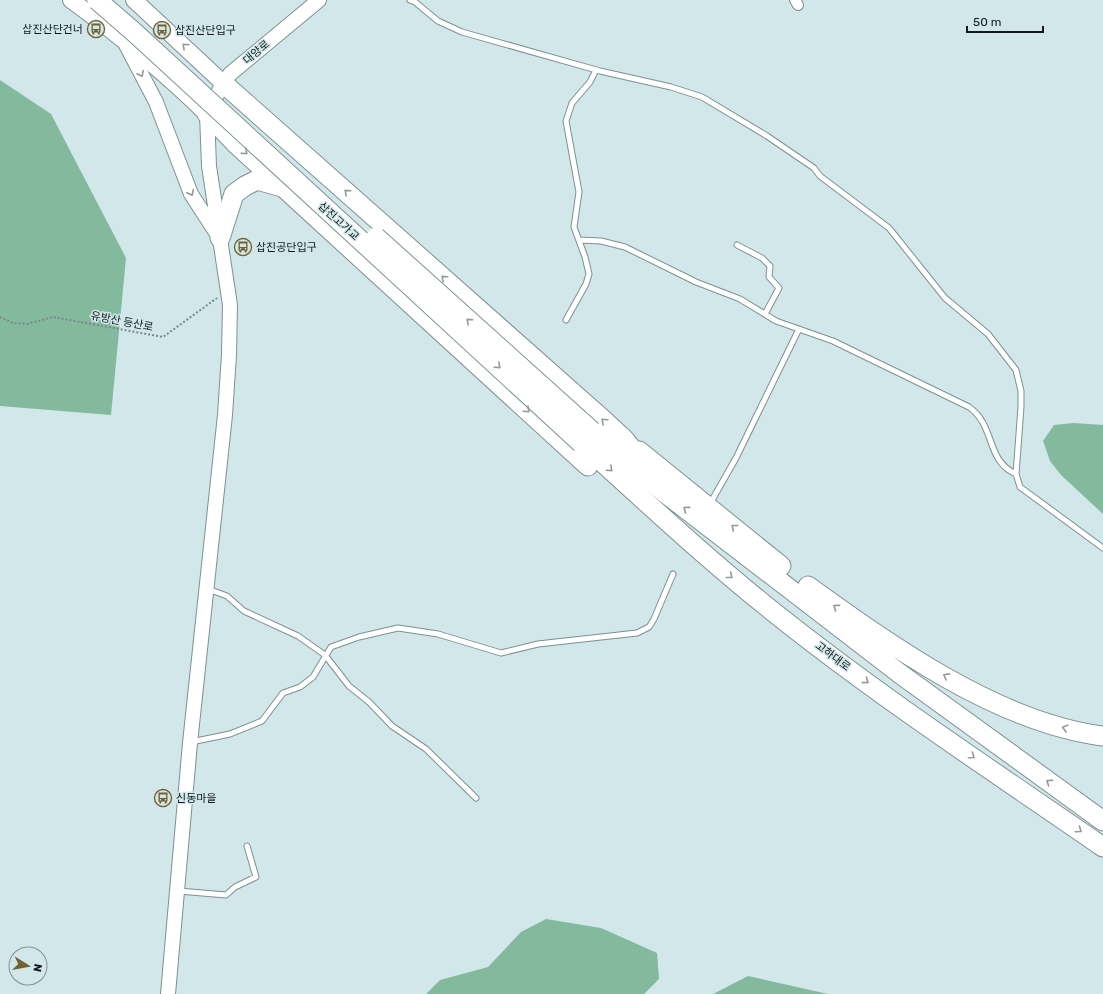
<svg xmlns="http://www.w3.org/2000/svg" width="1103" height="994" font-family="Rubik,'Noto Sans KR',sans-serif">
<rect width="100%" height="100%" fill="#d2e7ea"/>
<path fill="#83b99d" d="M0 80 51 114 126 258 111 415 0 406Z
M1074 423 1103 425V514L1061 475 1050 461 1043 441 1054 425Z
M546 919 601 928 657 953 659 979 644 994H426L440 980 488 967 521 932Z
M748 976 828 994H713Z"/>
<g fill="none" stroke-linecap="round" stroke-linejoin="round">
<g stroke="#7d9193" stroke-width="7">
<path id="lane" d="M410 0 415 2 438 21 462 32 600 71 671 87 702 97 767 136 814 168 820 176 889 228 945 298 988 334 1016 370 1021 391V407L1016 474 1020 487 1103 548
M579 240 601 241 625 247 696 282 740 299 776 321 833 341 969 407C996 426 985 460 1016 474
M737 245 762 258 770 266 769 277 779 288 765 314
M566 320 586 284 589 274 585 257 574 227 579 192 566 121 572 103 590 82 596 70
M711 502 736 458 799 329
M208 589 227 596 244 611 298 636 325 655 349 686 369 702 392 726 426 749 476 798
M191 742 230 734 262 721 283 693 300 687 313 677 331 647 359 637 398 628 438 634 501 653 538 644 637 633 649 627 654 619 673 574
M179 891 226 895 235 887 256 877 247 846"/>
</g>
<g stroke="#7d9193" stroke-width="12">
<path id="street" d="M795 0 798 5"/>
</g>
<g stroke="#7d9193" stroke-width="16">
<path id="secondary" d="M124 41 156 102 191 194 217 234
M168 994 190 743 225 415 229 355 230 305 209 166 207 114 223 83 230 74 319 0"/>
</g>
<g stroke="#7d9193" stroke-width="18">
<path id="primary" d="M71 0C119 35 165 73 207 114
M134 0 223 83"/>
</g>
<g stroke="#7d9193" stroke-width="21">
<path id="highway" d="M223 83 598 415 625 440 645 466
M207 114 236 144 588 466
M220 238 234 194 245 186 257 180 282 187
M592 431 665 493 899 673 1103 821
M581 443C645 501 708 560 776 614 880 697 993 771 1103 847
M639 451 781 566
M808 586C891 646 999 723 1103 736"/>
</g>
<path stroke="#7a898b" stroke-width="2" stroke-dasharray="2 2" stroke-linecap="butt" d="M0 317 13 323 27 324 53 317 163 337 217 298"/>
<use href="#lane" stroke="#fff" stroke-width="5"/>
<use href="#street" stroke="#fff" stroke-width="10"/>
<use href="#secondary" stroke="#fff" stroke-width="14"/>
<use href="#primary" stroke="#fff" stroke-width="16"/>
<use href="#highway" stroke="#fff" stroke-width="19"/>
<g stroke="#7d9193" stroke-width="21" stroke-linecap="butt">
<path id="highway-bridge" d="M97 0 135 33 581 443
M376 237 592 431"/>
</g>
<use href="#highway-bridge" stroke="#fff" stroke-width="19"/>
</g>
<defs><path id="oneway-chevron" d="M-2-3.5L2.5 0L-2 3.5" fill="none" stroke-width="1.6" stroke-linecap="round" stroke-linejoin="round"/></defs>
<g stroke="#949898">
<use href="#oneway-chevron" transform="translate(185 46) rotate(-137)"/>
<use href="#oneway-chevron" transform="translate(141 74) rotate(63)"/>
<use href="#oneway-chevron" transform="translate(245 152) rotate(42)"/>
<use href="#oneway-chevron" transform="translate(347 192) rotate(-138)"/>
<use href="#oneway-chevron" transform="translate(191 193) rotate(64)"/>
<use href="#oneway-chevron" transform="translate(444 278) rotate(-138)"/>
<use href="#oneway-chevron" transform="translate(469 321) rotate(-138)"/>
<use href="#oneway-chevron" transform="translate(498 366) rotate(42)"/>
<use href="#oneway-chevron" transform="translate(527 410) rotate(43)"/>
<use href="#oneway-chevron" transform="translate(604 421) rotate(-137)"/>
<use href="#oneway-chevron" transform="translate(610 469) rotate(42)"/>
<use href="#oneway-chevron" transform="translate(686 509) rotate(-143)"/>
<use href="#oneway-chevron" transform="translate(734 527) rotate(-141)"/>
<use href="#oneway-chevron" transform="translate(730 576) rotate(39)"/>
<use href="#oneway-chevron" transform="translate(836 607) rotate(-144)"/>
<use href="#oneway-chevron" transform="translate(946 676) rotate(-151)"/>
<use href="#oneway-chevron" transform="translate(866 681) rotate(36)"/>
<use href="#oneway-chevron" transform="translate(1065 728) rotate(-165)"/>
<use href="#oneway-chevron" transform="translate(972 756) rotate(35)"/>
<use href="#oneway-chevron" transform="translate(1049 782) rotate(-144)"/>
<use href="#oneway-chevron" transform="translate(1079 830) rotate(35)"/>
</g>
<defs>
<g id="bus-ring" transform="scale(0.9)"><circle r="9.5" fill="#d2e7ea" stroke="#70612f" stroke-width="1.5"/><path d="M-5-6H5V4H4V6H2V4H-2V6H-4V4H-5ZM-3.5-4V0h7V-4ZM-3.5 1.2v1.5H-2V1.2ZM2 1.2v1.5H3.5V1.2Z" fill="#70612f"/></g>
</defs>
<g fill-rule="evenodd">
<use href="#bus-ring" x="96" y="29"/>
<use href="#bus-ring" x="162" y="30"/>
<use href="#bus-ring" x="243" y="247"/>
<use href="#bus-ring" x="163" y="798"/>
</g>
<g text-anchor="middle" stroke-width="3" stroke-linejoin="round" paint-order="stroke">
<g font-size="11" fill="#11191a" stroke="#d2e7ea" text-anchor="start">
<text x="83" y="33" text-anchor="end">삽진산단건너</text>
<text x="175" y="34">삽진산단입구</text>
<text x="256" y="251">삽진공단입구</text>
<text x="176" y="802">신동마을</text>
</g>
<g font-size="11" fill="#11191a" stroke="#d2e7ea">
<text transform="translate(256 52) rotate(-40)" y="4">대양로</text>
<text transform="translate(339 221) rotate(42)" y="4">삽진고가교</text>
<text transform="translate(122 321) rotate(11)" y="4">유방산 등산로</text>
<text transform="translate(833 656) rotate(37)" y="4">고하대로</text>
</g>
</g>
<g transform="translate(28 966) rotate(101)"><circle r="19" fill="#d2e7ea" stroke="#859597"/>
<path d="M0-3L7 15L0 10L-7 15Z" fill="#70612f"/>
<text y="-6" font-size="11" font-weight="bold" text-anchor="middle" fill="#11191a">N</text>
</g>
<path d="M967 26v6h76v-6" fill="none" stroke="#11191a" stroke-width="2"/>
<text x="973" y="26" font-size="12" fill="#11191a" stroke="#d2e7ea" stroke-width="3" paint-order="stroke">50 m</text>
</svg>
